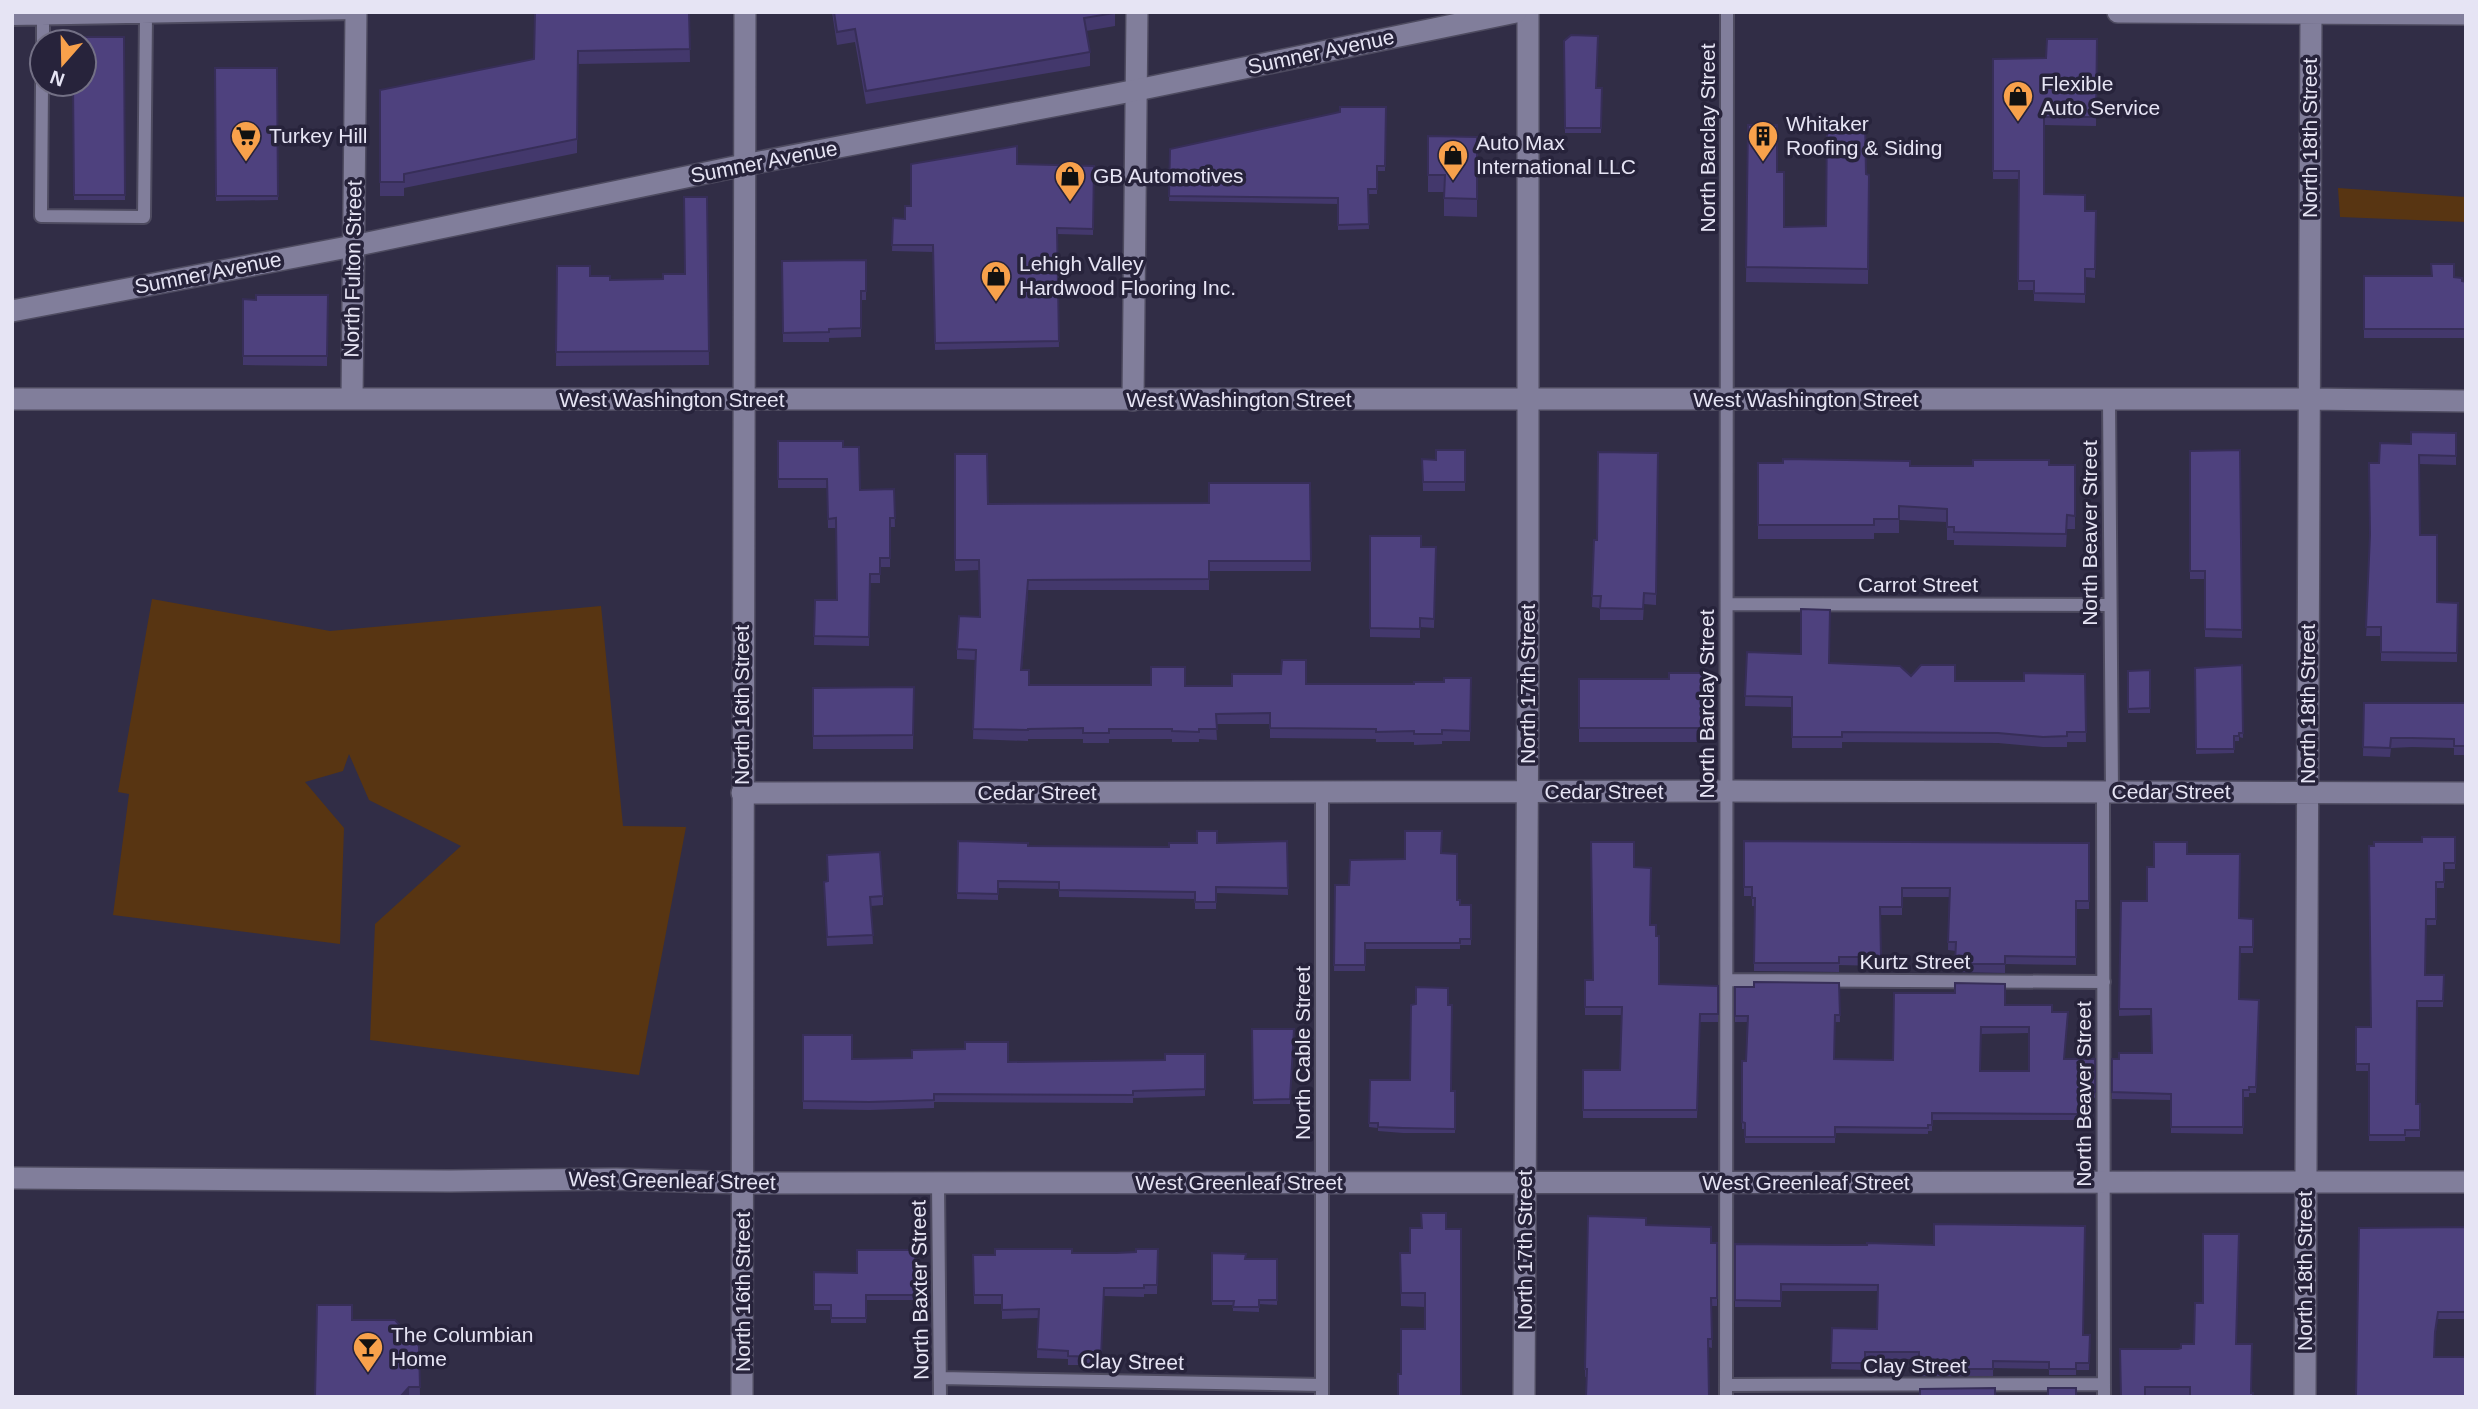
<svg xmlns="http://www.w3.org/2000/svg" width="2478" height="1409" font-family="Arial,sans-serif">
<rect width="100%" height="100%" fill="#312d46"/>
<path fill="#583512" d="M2338 188 2466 197V222L2340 217Z
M152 599 330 631 601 606 623 826 686 827 639 1075 370 1040 375 924 461 846 369 800 349 754 343 771 305 782 344 828 340 944 113 915 129 794 118 792Z"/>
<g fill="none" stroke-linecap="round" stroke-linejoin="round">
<g stroke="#4e4b60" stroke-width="16">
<path id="service" d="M12 19 356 13
M43 42V18
M42 84 41 216 144 217 146 16
M2109 400 2112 792
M1727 604 2110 605
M1322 792V1397
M2103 792 2104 1397
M1727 980 2104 982
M938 1183 940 1397
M940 1378 1322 1385
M1726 1385 2104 1384
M1726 1397 1727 12"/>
</g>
<g stroke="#4e4b60" stroke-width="24">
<path id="minor" d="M2118 12 2466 14
M12 399H2308L2466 401
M352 399 356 12
M1133 400 1137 12
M742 793 1726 791 2466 793
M12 1178 450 1181 616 1179 743 1183 2466 1182
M742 1397 745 12
M1524 1397 1528 677V12
M2305 1397 2311 12"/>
</g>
<g stroke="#4e4b60" stroke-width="24">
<path id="tertiary" d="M12 311 353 246 744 165 1137 90 1516 12"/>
</g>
<use href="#service" stroke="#817e9b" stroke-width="12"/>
<use href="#minor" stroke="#817e9b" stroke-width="21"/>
<use href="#tertiary" stroke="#817e9b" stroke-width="21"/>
</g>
<path fill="#43386c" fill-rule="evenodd" d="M689 12 690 62 578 64 577 153 404 188V196H380V90L534 59Z
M832 12H1115V26L1086 31 1090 52V66L866 104 855 42 837 45Z
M124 37 125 200H74L73 84Z
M2097 39 2096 126 2044 125V194L2085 211H2096L2095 278 2085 277V303L2034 301V290H2018L2019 179H1993V59L2046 58Z
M1564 41 1596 88H1602L1601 133H1565Z
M215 68H277L278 200 216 201Z
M1386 107 1385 171H1377V194H1368L1369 229 1338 230V204L1169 201 1170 149Z
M1748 125 1777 172 1784 227 1826 226 1866 174 1869 175 1868 284 1746 282Z
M1428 136 1477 137V217L1444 216V192H1428Z
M1017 164 1094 166 1093 235 1057 234 1059 347 935 350 933 252 892 251 893 218 905 219 911 206Z
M707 197 709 365 556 366 557 266 590 276 610 280 663 279 685 274Z
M866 260V300H861V337L829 338V342H783L782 261Z
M2364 276 2454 277 2462 281 2466 282V338H2364Z
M328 295 327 366 243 365V299L256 300Z
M2456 433V465L2419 464 2420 535 2437 602 2458 603 2457 662 2381 661V636H2366L2379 463 2411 444Z
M778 441 843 447 860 490 894 489 895 527H890V567H880V583H870L869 646 814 645 815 600H837L836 528H828L827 488H778Z
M1465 450V491H1423L1422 459 1436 460Z
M2240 450 2242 638 2205 637V579H2190V451Z
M1658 453 1656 605 1644 604 1643 620H1600V608L1592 607 1594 540H1597Z
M955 454 988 504 1209 503 1310 483 1311 571H1209V590H1028L1022 670 1029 685 1232 686 1414 684 1444 682 1471 678 1470 741H1442V744L1414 745V742H1376V739L1270 738V724H1216L1217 740 1199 739V742H1172V739H1109V743H1083V739H1028V741L973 739 975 660 957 659V649L980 617 979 570 955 571Z
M1758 463 1910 466 2075 465V529H2067L2066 547 1954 545V540H1947V522L1899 520V533H1874V539H1758Z
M1370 536 1421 547H1436L1434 628 1420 627V638L1370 637Z
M1747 652 1829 663 1911 676 1955 681H2024L2085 674 2086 742H2067V747H2043L1998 743 1842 742V748H1792V707L1745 706Z
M2242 665 2243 738 2239 737V741H2234V753L2196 754 2195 668Z
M2150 670V713H2128V671Z
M1707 673 1706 742H1579V679H1669Z
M914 687 913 749H813V688Z
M2364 703H2466V755H2454V748L2412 747 2391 748 2390 757 2363 756Z
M2455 837V869H2444V888H2436V925H2426L2425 975H2444L2443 1007H2417L2416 1104H2420V1137H2405V1141H2369V1071H2356V1064L2371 1027 2422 842Z
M958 841 1028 846 1169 847 1197 843 1287 841 1288 895 1216 893V909H1195V899L1059 897V889L998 888V900L957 899Z
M1744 841 2089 843V909H2076V965L2005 964V973L1955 972 1956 951 1948 950 1949 897H1902V915H1880L1881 966 1839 965V972L1754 971V906H1752V896H1744Z
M2187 854 2239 918 2253 919V953H2240L2239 999 2259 1000 2256 1093H2249V1097H2243V1134L2171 1133V1100L2112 1099V1059H2119L2152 1053 2151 1015 2119 1016V1009L2147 901 2154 867Z
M827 855 883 896V905L871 906 873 944 827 946 824 891 828 881Z
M1405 859 1457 900 1460 905H1471V945H1460V949H1365V971H1334L1335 885H1349Z
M1634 867 1650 925 1656 936 1659 984 1718 986V1022H1700L1697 1118H1583V1070H1620L1622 1015H1585V980H1593Z
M1839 983 1840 1022H1835V1059L1893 1060 2005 1005 2052 1012 2068 1019 2064 1059H2095V1098H2078L2079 1120H1932V1131H1928V1134L1835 1133V1143H1745V1129H1742V1061H1746L1747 1022H1735V987H1754ZM2029 1033V1071H1980L1981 1034Z
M1416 1004 1451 1091H1455V1133H1403L1378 1131V1128L1369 1127 1370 1080H1410Z
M1252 1029H1294L1290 1104H1253Z
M803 1035 852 1059 1008 1062 1165 1060 1205 1054V1096L1133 1098V1103L934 1102V1108L869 1110 803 1109Z
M1646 1225 1711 1243H1717V1306H1711L1712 1348 1708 1347 1585 1377V1369Z
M2466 1227V1319H2438L2356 1397Z
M1446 1229 1461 1397 1401 1374 1425 1329V1307L1401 1306 1400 1253H1410Z
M2239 1234 2190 1395H2145L2121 1397 2178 1349 2194 1344 2203 1303Z
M1735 1244 2083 1335H2090L2089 1370H2076V1375H2049V1369L1993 1368V1376H1919V1359H1865V1370L1831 1369 1832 1328 1877 1329 1878 1291H1781V1307H1735Z
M1158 1249 1157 1294H1144V1297L1104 1296 1101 1365H1068V1359L1037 1358 1038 1318 1002 1319V1304H974L973 1255 1136 1252Z
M915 1250 916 1300H866V1323H831V1310H814V1272L857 1273Z
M1212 1253 1246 1259H1277V1305L1259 1304V1312L1233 1311V1305H1212Z
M352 1320 419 1346 420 1396 315 1397Z"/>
<path fill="#372e58" d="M1028 580V590L1021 680V670Z
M2438 1312V1319L2435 1340V1332Z
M409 1387V1396L401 1397V1396Z"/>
<path fill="#4e417e" stroke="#372e58" stroke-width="2" fill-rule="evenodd" d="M535 12H689L690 49 578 51 577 139 404 174V182H380V90L534 59Z
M834 12H1115V13L1084 18 1090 52 866 91 855 29 837 32Z
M1571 35 1598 36 1596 88H1602L1601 128H1565L1564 41Z
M73 37H124L125 195H74L73 84H84V42H73Z
M2047 39H2097L2096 117H2044V194L2085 195V211H2096L2095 269H2085V294L2034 293V281H2018L2019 171H1993V59L2046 58Z
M215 68H277L278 196H216Z
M1340 107H1386L1385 166H1377V189H1368L1369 224 1338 225V198L1169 196 1170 149 1340 112Z
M1827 118H1865L1866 174 1869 175 1868 269 1746 267 1748 125H1777V172H1784V227L1826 226Z
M1428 136 1477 137V199L1444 198 1445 175H1428Z
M1017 146V164L1094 166 1093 229 1057 228 1059 341 935 343 933 245H892L893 218 905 219V206H911V164Z
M684 197H707L709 351 556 352 557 266H590V276H610V280L663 279V274H685Z
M866 260V291H861V328L829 329V332L783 333 782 261Z
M2431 264H2454V277L2462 278V281L2466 282V329H2364V276H2432Z
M256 295H328L327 356H243V299L256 300Z
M2411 432 2456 433V456L2419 455 2420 535H2437V602L2458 603 2457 653 2381 652V627H2366L2370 535 2369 463H2379L2380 443 2411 444Z
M778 441H843V447H859L860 490 894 489 895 518H890V558H880V574H870L869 637 814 636 815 600H837L836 518 828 519 827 479H778Z
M1436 450H1465V482H1423L1422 459 1436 460Z
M2240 450 2242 630 2205 629V571H2190V451Z
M1598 452 1658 453 1656 594 1644 593 1643 609 1600 608 1601 596H1592L1594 540H1597Z
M955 454H987L988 504 1209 503V483H1310L1311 561H1209V579L1028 580 1021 670H1029V685H1151V667H1185V686H1232V674H1281L1282 660H1306V684H1414V682H1444V678H1471L1470 731 1442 730V734H1414V731L1376 732V729L1270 728V713L1216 714 1217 729H1199V732L1172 731V729H1109V733H1083V728L1028 729V730L973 729 976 650 957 649 959 616 980 617 979 560H955Z
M1783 459 1910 461V466H1973V460H2049V465H2075V516L2067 515 2066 534 1954 532V527H1947V509L1899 506V519H1874V525H1758V463H1783Z
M1370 536H1421V547H1436L1434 619 1420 618V629L1370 628Z
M1801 609 1830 610 1829 663 1900 666 1911 676 1921 665H1955V681H2024V673L2085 674 2086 732H2067V736L2043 737 1998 733 1842 732V737H1792V697L1745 696 1747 652 1801 654Z
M2242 665 2243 733H2239V736H2234V749H2196L2195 668Z
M2150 670V708L2128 709V671Z
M1669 673H1707L1706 728H1579V679H1669Z
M914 687 913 735 813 736V688Z
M2364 703H2466V746H2454V739L2412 738H2391L2390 748 2363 747Z
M1197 831H1217V843L1287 841 1288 888 1216 887V902H1195V892L1059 890V882L998 881V894L957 893 958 841 1028 843V846L1169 847V843H1197Z
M1405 831H1442L1441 853 1457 854V900H1460V905H1471V939H1460V943H1365V965H1334L1335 885H1349L1350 860 1405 859Z
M2422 837H2455V863H2444V882H2436V919H2426L2425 975H2444L2443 1001H2417L2416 1104H2420V1130H2405V1135H2369V1064H2356V1027H2371L2369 846H2374V842H2422Z
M1744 841 2089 843V901H2076V957L2005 956V964H1955L1956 942H1948L1950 888H1902V907H1880L1881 957H1839V963H1754L1755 898H1752V887H1744Z
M1591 842H1634V867L1651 868 1650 925H1656V936H1659V984L1718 986V1014H1700L1697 1110H1583V1070H1620L1622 1007H1585V980H1593Z
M2154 842H2187V854H2240L2239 918 2253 919V947H2240L2239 999 2259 1000 2256 1087H2249V1090H2243V1127H2171V1094L2112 1092V1059H2119V1053H2152L2151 1009H2119L2121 901H2147V867H2154Z
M880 852 883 896 870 897 873 935 827 937 824 882 828 881 827 855Z
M1754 982 1839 983 1840 1015H1835L1834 1059 1893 1060 1894 993H1955V983L2005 984V1005H2052V1012H2068L2064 1059H2095V1092L2078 1091 2079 1114 1932 1113V1125H1928V1128L1835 1127V1137H1745V1123L1742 1122V1061H1746L1748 1016H1735V987H1754ZM1981 1027H2029V1071H1980Z
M1416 987 1448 988V1005H1452L1451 1091H1455V1129L1403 1128 1378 1127V1123H1369L1370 1080H1410L1411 1005 1416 1004Z
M1252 1029H1294L1290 1099 1253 1100Z
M803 1035H852V1059L912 1058V1050L965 1049V1042H1008V1062L1165 1060V1054H1205V1089L1133 1091V1095L934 1094V1100L869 1102 803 1101Z
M1421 1213H1446V1229H1461V1397H1398V1374H1401V1329H1425V1293H1401L1400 1253H1410V1228H1422Z
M1588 1216 1646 1218V1225L1711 1227V1243H1717V1298H1711L1712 1339H1708L1709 1397H1586L1587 1369H1585Z
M1934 1224 2085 1226 2083 1335H2090L2089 1363H2076V1369H2049V1362L1993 1361V1369H1919V1352H1865V1363H1831L1832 1328 1877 1329 1878 1285 1781 1284V1301L1735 1300V1244L1835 1245H1867V1243L1934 1245Z
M2466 1227V1312H2438L2435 1332 2434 1357H2466V1397H2356L2359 1228Z
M2203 1234H2239L2236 1344H2252L2251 1393H2253V1397H2190V1387H2145V1397H2121L2120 1349H2178L2181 1348V1344H2194L2195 1303H2203Z
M995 1249H1072V1253H1116L1136 1252V1249H1158L1157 1285H1144V1288H1104L1101 1357 1068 1356V1351L1037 1349 1039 1309 1002 1310V1295H974L973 1255H995Z
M857 1250H915L916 1295H866V1318H831V1305H814V1272L857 1273Z
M1212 1253 1246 1254 1245 1259H1277V1300H1259V1307H1233L1234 1301H1212Z
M317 1305H352V1320H395L419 1346 420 1387H409L401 1396 315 1397Z
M1995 1388V1397H1920V1389Z
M2048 1388H2076V1397H2048Z"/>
<defs>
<g id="shop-pin" transform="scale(1.575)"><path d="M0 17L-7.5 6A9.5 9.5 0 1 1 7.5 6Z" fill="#f8a14b" stroke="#27233b"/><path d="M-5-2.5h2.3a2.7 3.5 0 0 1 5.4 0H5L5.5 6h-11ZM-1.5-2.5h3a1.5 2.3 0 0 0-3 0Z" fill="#111"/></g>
<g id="supermarket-pin" transform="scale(1.575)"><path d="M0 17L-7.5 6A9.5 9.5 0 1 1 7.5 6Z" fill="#f8a14b" stroke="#27233b"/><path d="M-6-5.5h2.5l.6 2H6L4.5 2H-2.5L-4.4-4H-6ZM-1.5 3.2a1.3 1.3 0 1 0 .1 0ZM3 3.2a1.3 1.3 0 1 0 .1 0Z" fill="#111"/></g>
<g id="building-pin" transform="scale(1.575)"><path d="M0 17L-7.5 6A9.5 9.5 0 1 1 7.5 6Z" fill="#f8a14b" stroke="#27233b"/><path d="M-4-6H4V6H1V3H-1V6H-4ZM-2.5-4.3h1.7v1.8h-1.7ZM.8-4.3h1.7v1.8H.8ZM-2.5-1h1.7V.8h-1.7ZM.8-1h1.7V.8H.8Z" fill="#111"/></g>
<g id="bar-pin" transform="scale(1.575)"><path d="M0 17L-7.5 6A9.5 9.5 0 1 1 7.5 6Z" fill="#f8a14b" stroke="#27233b"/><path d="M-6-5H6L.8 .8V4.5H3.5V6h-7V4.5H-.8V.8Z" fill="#111"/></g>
</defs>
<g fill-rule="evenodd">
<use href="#shop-pin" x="2018" y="96"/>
<use href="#supermarket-pin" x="246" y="136"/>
<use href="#building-pin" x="1763" y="136"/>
<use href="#shop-pin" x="1453" y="155"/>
<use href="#shop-pin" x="1070" y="176"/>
<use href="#shop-pin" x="996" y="276"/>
<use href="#bar-pin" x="368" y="1347"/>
</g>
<g text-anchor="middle" stroke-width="7" stroke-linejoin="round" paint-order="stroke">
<g font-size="21" fill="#e6e4f4" stroke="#27233b">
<text transform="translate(1321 52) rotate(-12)" y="7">Sumner Avenue</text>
<text transform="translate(1708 138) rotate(-90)" y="7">North Barclay Street</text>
<text transform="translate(2310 138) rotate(-90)" y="7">North 18th Street</text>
<text transform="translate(764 162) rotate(-11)" y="7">Sumner Avenue</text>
<text transform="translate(353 269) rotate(-89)" y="7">North Fulton Street</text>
<text transform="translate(208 273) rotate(-11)" y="7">Sumner Avenue</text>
<text x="672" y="407">West Washington Street</text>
<text x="1239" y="407">West Washington Street</text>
<text x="1806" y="407">West Washington Street</text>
<text transform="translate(2090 533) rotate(-90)" y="7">North Beaver Street</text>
<text x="1918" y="592">Carrot Street</text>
<text transform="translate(1528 684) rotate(-90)" y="7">North 17th Street</text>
<text transform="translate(1707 704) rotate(-90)" y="7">North Barclay Street</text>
<text transform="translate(2308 704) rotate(-90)" y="7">North 18th Street</text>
<text transform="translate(742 705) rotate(-90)" y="7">North 16th Street</text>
<text x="1604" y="799">Cedar Street</text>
<text x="2171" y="799">Cedar Street</text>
<text x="1037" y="800">Cedar Street</text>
<text x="1915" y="969">Kurtz Street</text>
<text transform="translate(1303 1053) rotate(-90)" y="7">North Cable Street</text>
<text transform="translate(2084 1094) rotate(-90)" y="7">North Beaver Street</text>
<text transform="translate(672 1181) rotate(1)" y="7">West Greenleaf Street</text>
<text x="1239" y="1190">West Greenleaf Street</text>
<text x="1806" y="1190">West Greenleaf Street</text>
<text transform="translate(1525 1250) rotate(-90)" y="7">North 17th Street</text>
<text transform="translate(2305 1271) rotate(-90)" y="7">North 18th Street</text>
<text transform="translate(920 1290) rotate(-91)" y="7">North Baxter Street</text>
<text transform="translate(743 1292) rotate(-90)" y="7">North 16th Street</text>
<text transform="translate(1132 1362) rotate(1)" y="7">Clay Street</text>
<text x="1915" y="1373">Clay Street</text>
</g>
<g font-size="21" fill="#e6e4f4" stroke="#27233b" text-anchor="start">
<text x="2041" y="91">Flexible<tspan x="2041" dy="24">Auto Service</tspan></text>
<text x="1786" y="131">Whitaker<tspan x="1786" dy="24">Roofing &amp; Siding</tspan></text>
<text x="269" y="143">Turkey Hill</text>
<text x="1476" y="150">Auto Max<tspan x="1476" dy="24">International LLC</tspan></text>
<text x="1093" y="183">GB Automotives</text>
<text x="1019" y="271">Lehigh Valley<tspan x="1019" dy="24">Hardwood Flooring Inc.</tspan></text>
<text x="391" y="1342">The Columbian<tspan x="391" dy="24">Home</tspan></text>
</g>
</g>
<rect width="2478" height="1409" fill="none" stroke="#e6e4f4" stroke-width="28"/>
<g transform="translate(63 63) rotate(200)"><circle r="33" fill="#27233b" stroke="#737085" stroke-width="2"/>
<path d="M0-5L12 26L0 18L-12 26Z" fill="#f8a14b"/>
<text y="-10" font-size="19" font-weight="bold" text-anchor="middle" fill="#e6e4f4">N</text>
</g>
</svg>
